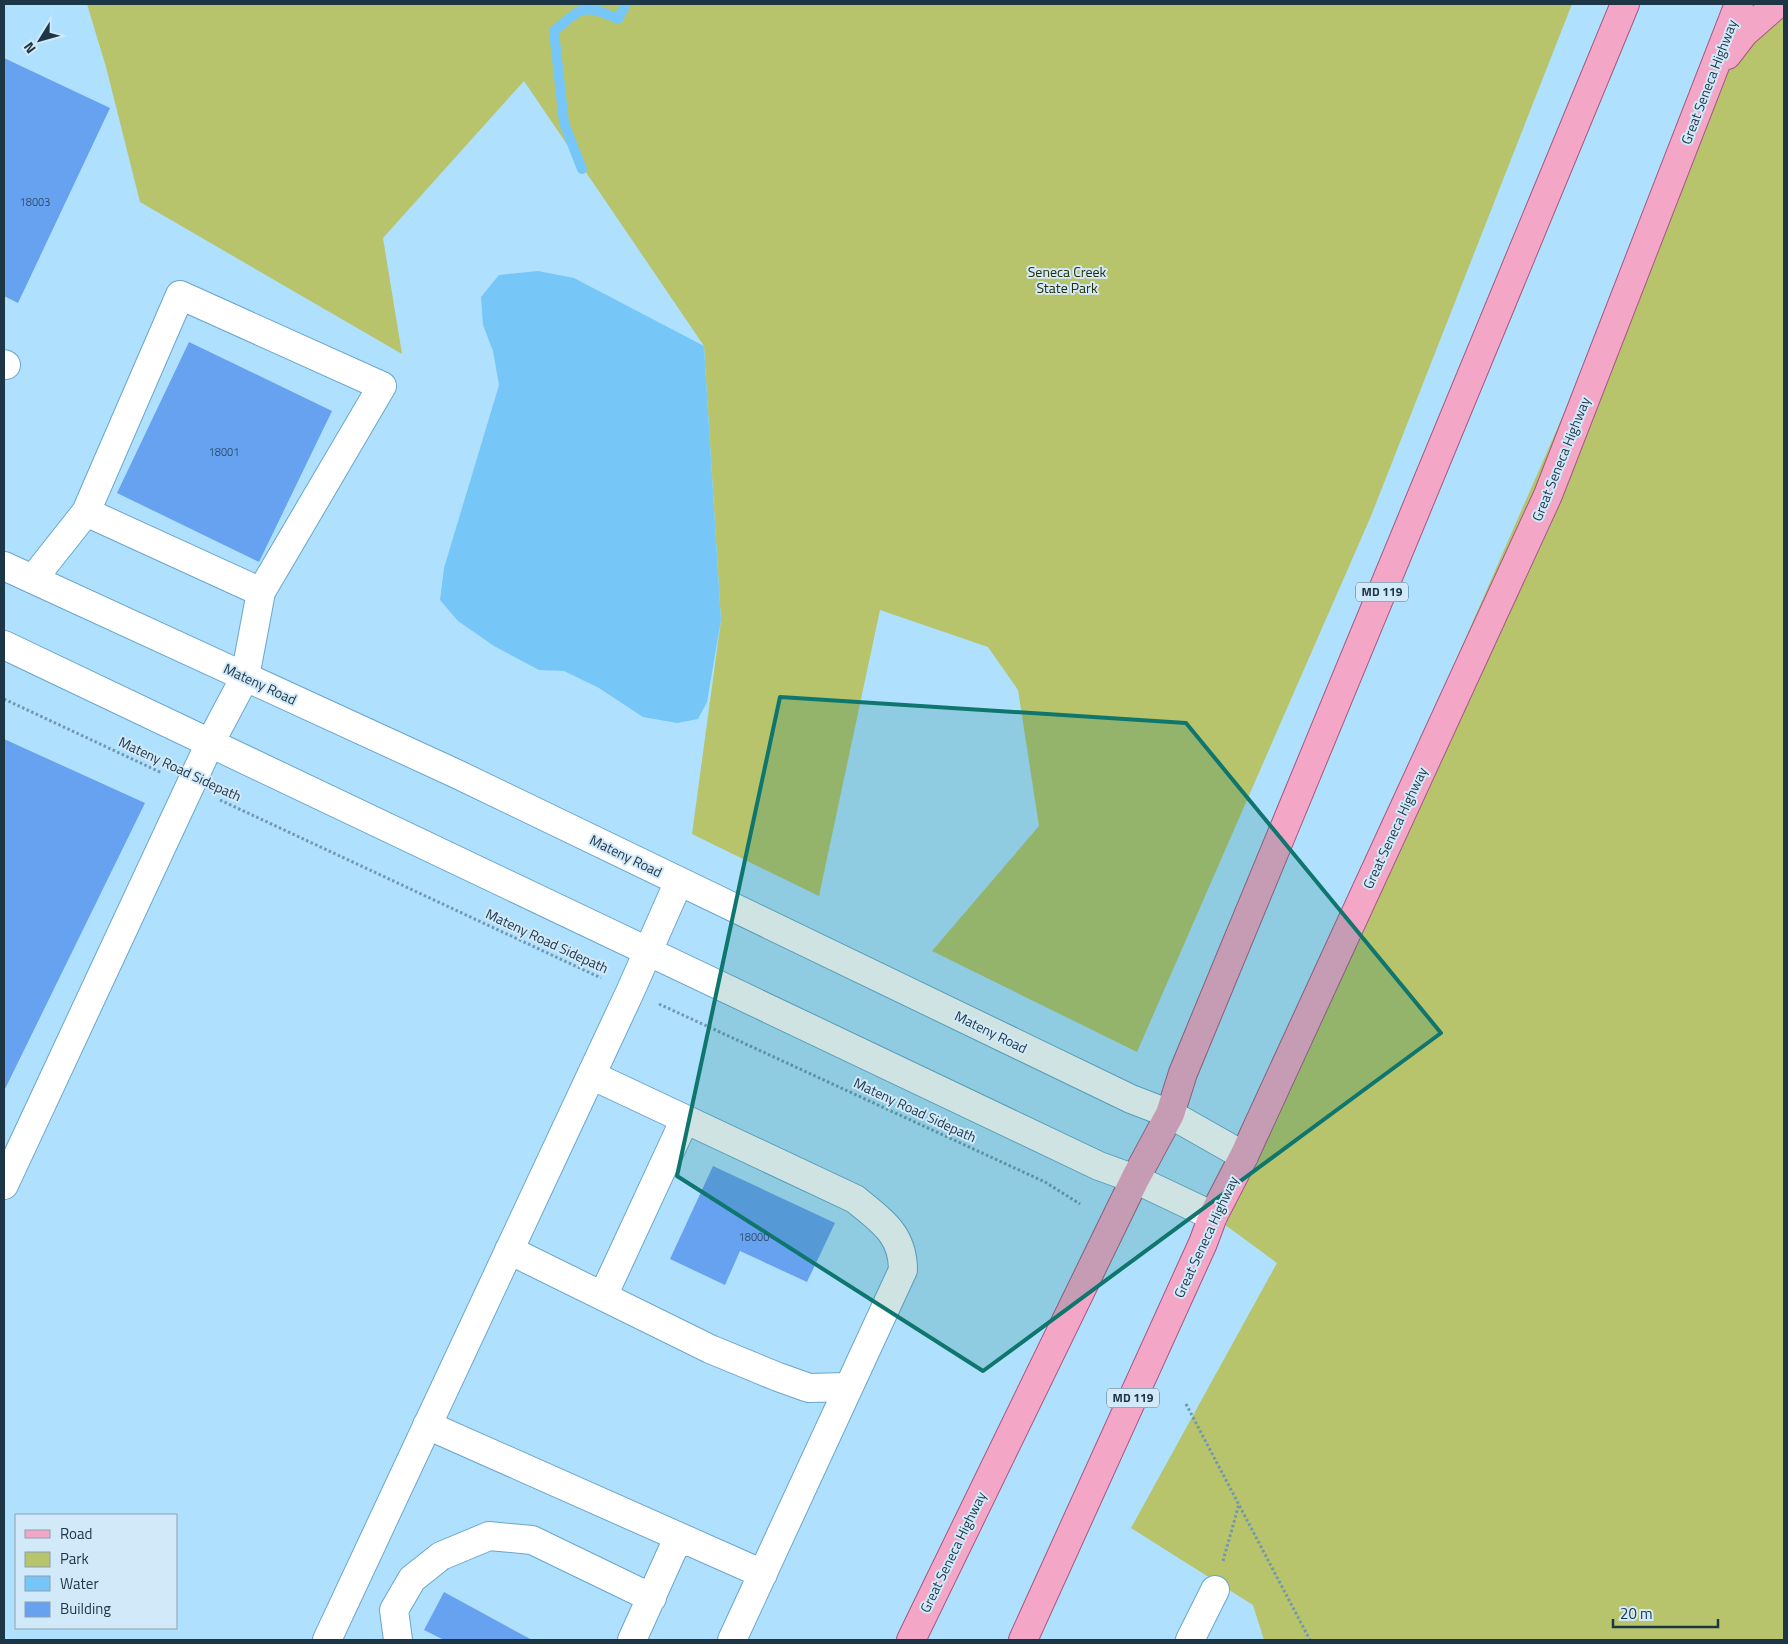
<svg xmlns="http://www.w3.org/2000/svg" width="1788" height="1644" font-family="'Titillium Web',sans-serif">
<rect width="100%" height="100%" fill="#afe0fe"/>
<path fill="#b7c46b" d="M87 4H1572L1371 516 1137 1052 932 951 1039 826 1018 690 988 647 880 610 819 896 692 834 721 620 704 346 524 81 383 238 402 354 140 202 106 67Z
M1784 4V1640H1264L1253 1605 1131 1528 1277 1263 1213 1216 1713 72Z"/>
<path fill="#76c7f7" d="M538 271 574 278 704 346 721 620 707 702 698 719 677 723 643 717 599 688 564 671 539 670 494 646 458 621 440 600 444 568 499 385 493 351 483 325 481 297 499 275Z"/>
<g fill="none" stroke-linecap="round" stroke-linejoin="round">
<path stroke="#76c7f7" stroke-width="10" d="M582 169 564 123 554 31C582 7 584 3 618 19L626 4"/>
</g>
<path fill="#67a2f0" d="M4 58 110 108 18 303 4 296Z
M189 342 332 411 259 562 117 493Z
M4 739 145 803 4 1091Z
M713 1166 835 1223 807 1282 740 1251 725 1285 670 1259Z
M444 1592 532 1640H444L424 1630Z"/>
<g fill="none" stroke-linecap="round" stroke-linejoin="round">
<g stroke="#6aa6cb" stroke-width="30">
<path id="minor" d="M4 364 6 365
M86 512 180 295 382 386 261 592
M4 566 459 775 1131 1099 1170 1114 1244 1156
M4 645 1099 1166 1135 1179 1213 1216
M591 1075 855 1199C881 1220 903 1234 903 1270L732 1640
M4 1185 210 743 245 677 261 592 86 512 33 579
M509 1250 710 1349 778 1377 809 1388 847 1387
M603 1296 685 1119
M427 1425 763 1574
M327 1640 630 992 679 881
M398 1640 394 1610 412 1579 441 1556 489 1536 532 1540 652 1598
M632 1640 678 1538
M1190 1640 1215 1590"/>
</g>
<g stroke="#a45880" stroke-width="30">
<path id="major" d="M1727 55 1744 33 1777 4
M911 1640 1135 1179 1170 1114 1183 1073 1625 4
M1023 1640 1203 1243 1213 1216 1244 1156 1548 495 1739 4"/>
</g>
<path stroke="#7198b0" stroke-width="3" stroke-dasharray="2.5 2.5" stroke-linecap="butt" d="M4 699 162 773
M220 800 601 978
M659 1004 1045 1182 1080 1204
M1186 1404 1310 1640
M1223 1561 1239 1504"/>
<use href="#minor" stroke="#fff" stroke-width="28"/>
<use href="#major" stroke="#f4a6c6" stroke-width="28"/>
</g>
<path fill="#0f766e" fill-opacity="0.2" stroke="#0f766e" stroke-width="4" stroke-linejoin="round" d="M780 697 1186 723 1441 1033 983 1371 677 1176Z"/>
<g text-anchor="middle" stroke-width="4" stroke-linejoin="round" paint-order="stroke">
<g font-size="11" fill="#305170">
<text x="35" y="206">18003</text>
<text x="224" y="456">18001</text>
<text x="754" y="1241">18000</text>
</g>
<g fill="#d1e9f9" stroke="#536c7c" stroke-width="1">
<rect x="1356" y="582.5" width="52" height="19" rx="4"/>
<rect x="1107" y="1388.5" width="52" height="19" rx="4"/>
</g>
<g font-size="12" font-weight="bold" fill="#1d3646">
<text x="1382" y="596">MD 119</text>
<text x="1133" y="1402">MD 119</text>
</g>
<g font-size="14" fill="#1d3646" stroke="#d1e9f9">
<text transform="translate(1709 82) rotate(-69)" y="5">Great Seneca Highway</text>
<text transform="translate(1561 459) rotate(-68)" y="5">Great Seneca Highway</text>
<text transform="translate(260 684) rotate(25)" y="5">Mateny Road</text>
<text transform="translate(180 769) rotate(25)" y="5">Mateny Road Sidepath</text>
<text transform="translate(1395 828) rotate(-65)" y="5">Great Seneca Highway</text>
<text transform="translate(626 856) rotate(26)" y="5">Mateny Road</text>
<text transform="translate(547 941) rotate(25)" y="5">Mateny Road Sidepath</text>
<text transform="translate(991 1032) rotate(26)" y="5">Mateny Road</text>
<text transform="translate(915 1110) rotate(25)" y="5">Mateny Road Sidepath</text>
<text transform="translate(1206 1237) rotate(-65)" y="5">Great Seneca Highway</text>
<text transform="translate(953 1552) rotate(-64)" y="5">Great Seneca Highway</text>
</g>
<g font-size="14" fill="#2a2f02" stroke="#d1e9f9">
<text x="1067" y="277">Seneca Creek<tspan x="1067" dy="16">State Park</tspan></text>
</g>
</g>
<rect width="1788" height="1644" fill="none" stroke="#1d3646" stroke-width="10"/>
<rect x="15" y="1514" width="162" height="115" fill="#d1e9f9" stroke="#89a1b1"/>
<rect x="25" y="1530" width="25" height="8" fill="#f4a6c6" stroke="#89a1b1"/>
<text x="60" y="1539" font-size="15" fill="#1d3646">Road</text>
<rect x="25" y="1552" width="25" height="15" fill="#b7c46b" stroke="#89a1b1"/>
<text x="60" y="1564" font-size="15" fill="#1d3646">Park</text>
<rect x="25" y="1576" width="25" height="15" fill="#76c7f7" stroke="#89a1b1"/>
<text x="60" y="1589" font-size="15" fill="#1d3646">Water</text>
<rect x="25" y="1602" width="25" height="15" fill="#67a2f0" stroke="#89a1b1"/>
<text x="60" y="1614" font-size="15" fill="#1d3646">Building</text>
<g transform="translate(40 40) rotate(233)" stroke="#d1e9f9" stroke-width="4" paint-order="stroke">
<path d="M0-4L9 19L0 12L-9 19Z" fill="#1d3646"/>
<text y="-8" font-size="14" font-weight="bold" text-anchor="middle" fill="#1d3646">N</text>
</g>
<path d="M1613 1619v8h105v-8" fill="none" stroke="#1d3646" stroke-width="2.5"/>
<text x="1620" y="1619" font-size="15" fill="#1d3646" stroke="#d1e9f9" stroke-width="4" paint-order="stroke">20 m</text>
</svg>
